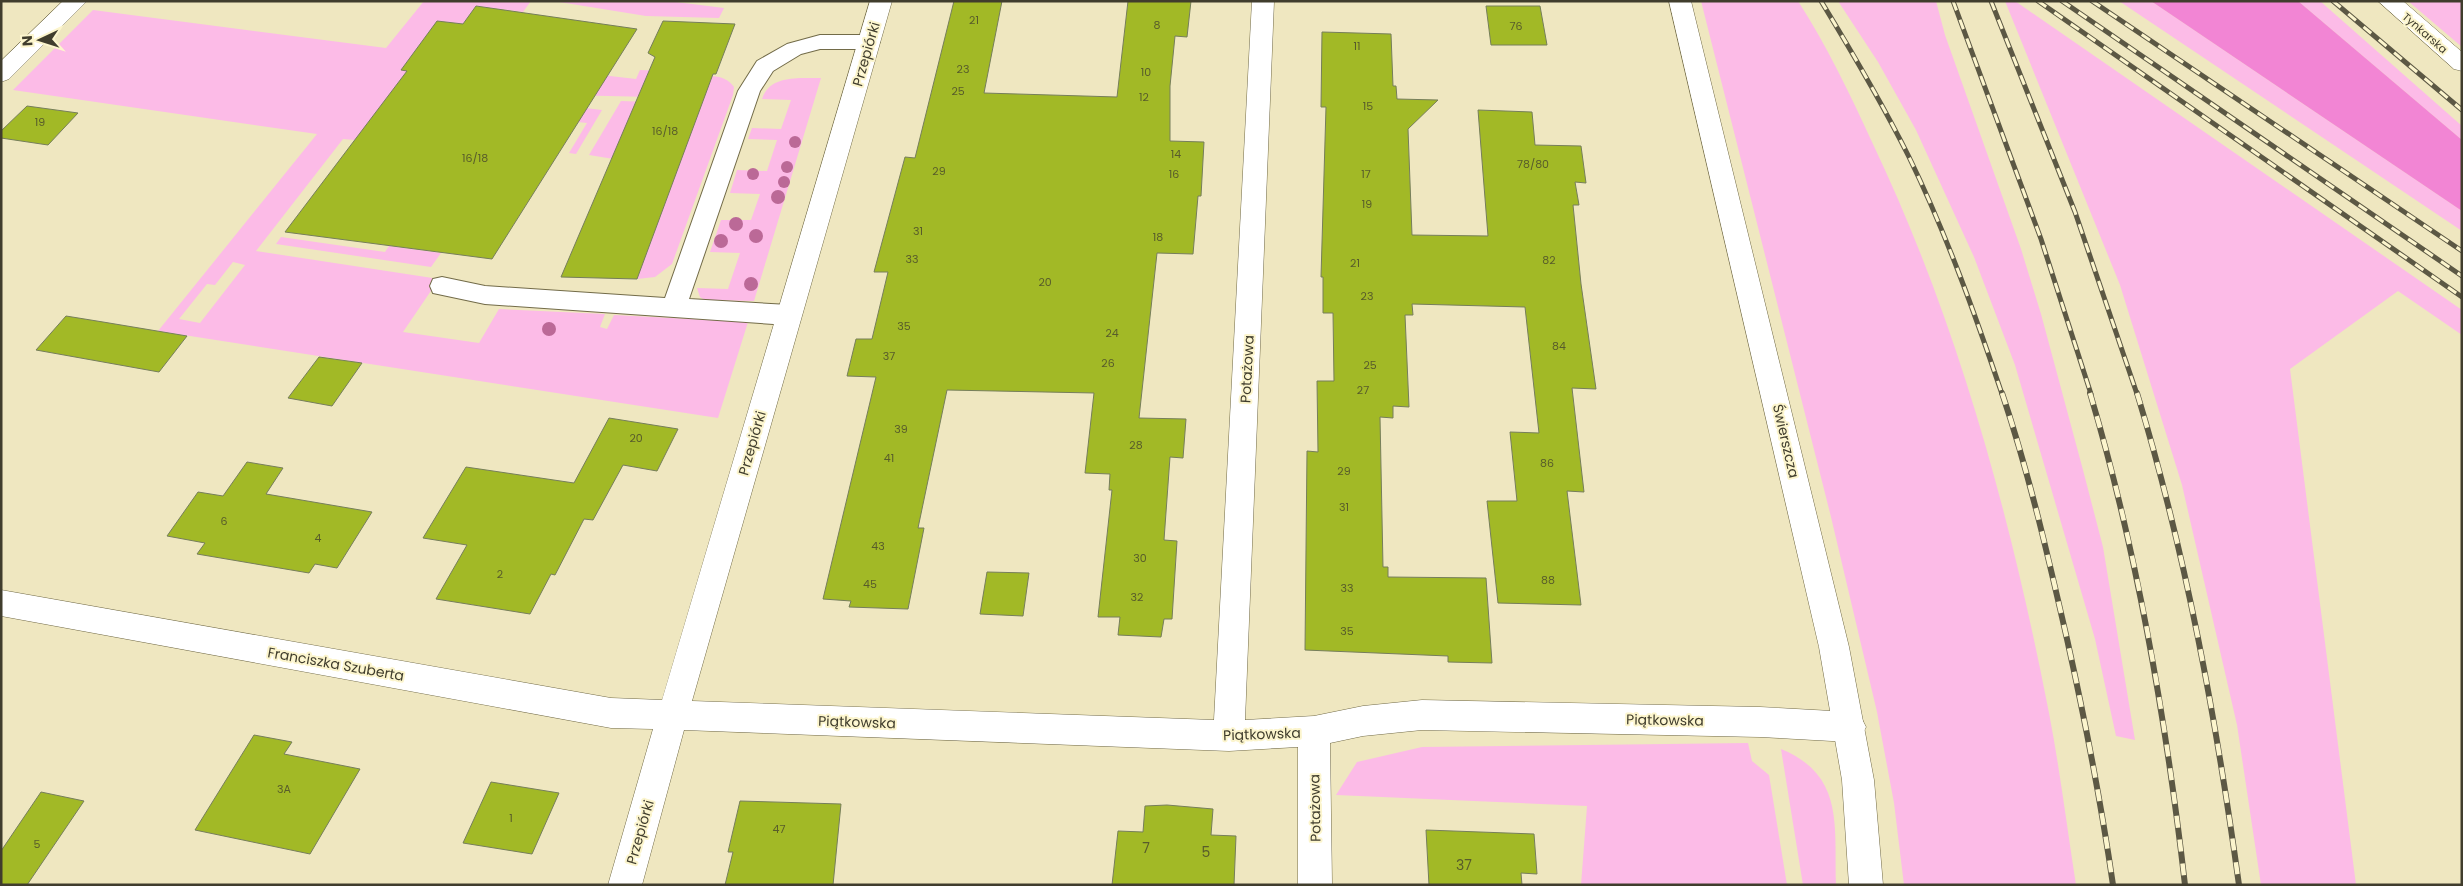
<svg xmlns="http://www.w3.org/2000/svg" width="2463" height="886" font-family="Poppins,sans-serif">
<rect width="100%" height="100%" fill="#efe7c0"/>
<path fill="#fcbbe7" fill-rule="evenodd" d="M424 1H531L523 12 476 6 463 24 437 21 401 70 471 79 355 140 343 139 256 251 439 279 403 332 479 343 499 309 605 314 600 327 607 329 614 315 748 322 718 418 158 331 317 134 13 90 93 10 386 48ZM233 262 245 265 200 323 179 319 207 284 215 285Z
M553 1H668L724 8 719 18 646 16Z
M1701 1H1798C1827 46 1850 94 1872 142 1958 322 2011 518 2049 713 2060 770 2067 828 2076 885H1904L1894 803 1877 712 1831 517Z
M1838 1H1936L1945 35 2021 249 2041 314 2083 470 2103 547 2135 740 2116 736 2095 639 2015 365 1974 257 1916 130 1878 62Z
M2005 1H2015L2462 310V335L2398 291 2290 369 2356 885H2261L2237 725 2182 485 2120 285Z
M2119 1H2151L2462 211V231Z
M2298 1H2320L2462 126V140Z
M2408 1H2462V47Z
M496 63 636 79 640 70 662 71 652 97 520 94Z
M712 76C722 77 728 79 734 87L733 95 672 264 655 277 637 279Z
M800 78H821L754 301 705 300 700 297 697 288 728 289 740 253 710 252 721 220H751L760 194 730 193 737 170 767 171 777 140 748 139 752 128 781 129 791 100 762 99C768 81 784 79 800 78Z
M621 101 650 102 626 161 589 155Z
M577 107 602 110 576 154 569 153 587 123 568 121Z
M281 237 385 252 389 246 441 253 431 267 276 244Z
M1748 743 1752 761 1769 775 1787 885H1581L1587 806 1336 795 1357 762 1422 747Z
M1781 749C1845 775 1834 827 1836 885H1803Z"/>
<path fill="#f285d4" d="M2151 1H2298L2462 140V211Z"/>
<path fill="#a2b926" stroke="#767e5b" d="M954 1H1002L984 93 1117 97 1128 1H1191L1187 37 1175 36 1170 86V141L1204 142 1201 196H1198L1193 254 1157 253 1139 418 1186 419 1183 458 1170 457 1164 540 1177 541 1172 619H1164L1161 637 1118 635 1120 617H1098L1112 490H1109L1110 474 1085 473 1094 393 947 390 918 528H924L908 609 849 607 851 601 823 599 876 377 847 376 856 339H872L888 272H874L905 157 915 158Z
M476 6 637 29 492 259 285 232 407 71 401 70 437 21 463 24Z
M1486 6H1540L1547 45H1491Z
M663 21 735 24 716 74H713L637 279 561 277 655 57 648 53Z
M1322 32 1391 34 1393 86H1396L1397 99 1438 100 1408 129 1412 235 1488 236 1478 110 1532 112 1535 145 1581 146 1586 183 1575 182 1579 205H1573L1581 284 1596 389 1572 388 1584 492 1567 491 1581 605 1498 603 1487 501H1517L1510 432 1539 433 1525 307 1412 304 1413 315H1405L1409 407 1393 406V418L1380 417 1383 567H1388V577L1486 578 1492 663 1448 662V656L1305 650 1307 451 1318 452 1317 381H1334L1333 313H1323V277H1321L1326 107H1321Z
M27 106 78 113 48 145 1 138V131Z
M66 316 103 322 187 336 159 372 36 350Z
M319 357 362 363 332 406 288 398Z
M609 418 678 429 657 471 623 465 593 520 584 519 555 575 551 574 530 614 436 599 467 545 423 538 466 467 574 483Z
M247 462 283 468 266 494 372 512 337 568 315 564 309 573 197 554 205 543 167 536 198 492 223 496Z
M987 572 1029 573 1023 616 980 614Z
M254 735 292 742 284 754 360 769 310 854 195 830Z
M491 782 559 793 532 854 463 843Z
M41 792 84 801 27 885H1V851Z
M740 801 841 804 833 885H725L733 852H728Z
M1167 805 1213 809 1211 835 1236 836 1234 885H1112L1118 831 1143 832 1145 806Z
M1426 830 1534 834 1537 874 1521 873 1522 885H1429Z"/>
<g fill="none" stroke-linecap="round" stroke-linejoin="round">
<g stroke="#726b48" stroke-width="2">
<path id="service" d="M820 35H869L876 37 880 42 876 47 869 49H820L801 54 773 71 760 91 689 299 789 305 798 308 801 315 798 322 789 325 485 304 433 293 430 286 433 279 442 277 485 286 665 298 738 91 757 61 787 44Z"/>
</g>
<g stroke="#726b48" stroke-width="1">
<path id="minor" d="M63 1H87L9 79 1 82V61Z
M870 1H892L692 701 1214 720 1252 1H1274L1245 720 1314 716 1363 706 1422 700 1760 707 1850 712 1861 717 1866 727 1861 737 1850 742 1760 737 1422 730 1363 736 1330 743 1332 885H1298V747L1229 751 684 730 642 885H608L653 729 611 728 1 616V590L611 698 662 700Z
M2378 1H2403L2462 52V71L2454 69Z"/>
</g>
<g stroke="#726b48" stroke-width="1">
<path id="tertiary" d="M1669 1H1691L1849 647 1874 780 1883 885H1849L1842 780 1819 647Z"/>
</g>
<use href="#service" fill="#fff" fill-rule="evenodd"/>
<use href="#minor" fill="#fff" fill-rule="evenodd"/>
<use href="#tertiary" fill="#fff" fill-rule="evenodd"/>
<g stroke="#5c5844" stroke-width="5">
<path id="rail-far1" d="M1821 1C1852 52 1882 103 1909 157 1946 233 1975 314 2002 394
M1953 1 2041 239 2091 394
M1991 1 2075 212 2137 394
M2038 1 2462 297
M2062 1 2462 276
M2092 1 2462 251
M2333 1 2462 110"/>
</g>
<g stroke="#5c5844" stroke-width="6">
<path id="rail" d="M2002 393C2029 473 2048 556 2067 639 2085 720 2101 802 2113 885
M2090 393C2138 554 2166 719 2185 885
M2137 393C2186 554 2216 718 2239 885"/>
</g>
<use href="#rail-far1" stroke="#fcf5cd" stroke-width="3" stroke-dasharray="10" stroke-linecap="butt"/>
<use href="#rail" stroke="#fcf5cd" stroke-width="4.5" stroke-dasharray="12" stroke-linecap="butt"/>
</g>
<g fill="#bb6997">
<circle cx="795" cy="142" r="6"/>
<circle cx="787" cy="167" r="6"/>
<circle cx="753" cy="174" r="6"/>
<circle cx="784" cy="182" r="6"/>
<circle cx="778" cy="197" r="7"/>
<circle cx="736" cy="224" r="7"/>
<circle cx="756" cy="236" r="7"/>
<circle cx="721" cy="241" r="7"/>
<circle cx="751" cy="284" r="7"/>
<circle cx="549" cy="329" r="7"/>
</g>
<g text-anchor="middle" stroke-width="4" stroke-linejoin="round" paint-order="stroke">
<g font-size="11" fill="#585c2b">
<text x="974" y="24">21</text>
<text x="1157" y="29">8</text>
<text x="1516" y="30">76</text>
<text x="1357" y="50">11</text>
<text x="963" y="73">23</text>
<text x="1146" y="76">10</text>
<text x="958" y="95">25</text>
<text x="1144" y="101">12</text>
<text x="1368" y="110">15</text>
<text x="40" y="126">19</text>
<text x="665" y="135">16/18</text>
<text x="1176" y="158">14</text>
<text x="475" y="162">16/18</text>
<text x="1533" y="168">78/80</text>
<text x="939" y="175">29</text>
<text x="1174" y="178">16</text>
<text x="1366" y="178">17</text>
<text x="1367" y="208">19</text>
<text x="918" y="235">31</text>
<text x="1158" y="241">18</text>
<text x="912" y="263">33</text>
<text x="1549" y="264">82</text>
<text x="1355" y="267">21</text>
<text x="1045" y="286">20</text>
<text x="1367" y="300">23</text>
<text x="904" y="330">35</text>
<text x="1112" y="337">24</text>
<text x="1559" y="350">84</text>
<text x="889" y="360">37</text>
<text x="1108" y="367">26</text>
<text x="1370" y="369">25</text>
<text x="1363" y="394">27</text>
<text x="901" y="433">39</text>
<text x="636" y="442">20</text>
<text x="1136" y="449">28</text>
<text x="889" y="462">41</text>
<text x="1547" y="467">86</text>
<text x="1344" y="475">29</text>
<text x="1344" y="511">31</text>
<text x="224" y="525">6</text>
<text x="318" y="542">4</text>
<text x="878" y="550">43</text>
<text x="1140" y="562">30</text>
<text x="500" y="578">2</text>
<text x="1548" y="584">88</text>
<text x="870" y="588">45</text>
<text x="1347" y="592">33</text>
<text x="1137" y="601">32</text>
<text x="1347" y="635">35</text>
<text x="284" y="793">3A</text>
<text x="511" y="822">1</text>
<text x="779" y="833">47</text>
<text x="37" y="848">5</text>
</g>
<g font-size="11" fill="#403d2d" stroke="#fcf5cd">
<text transform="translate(2425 33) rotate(41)" y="4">Tynkarska</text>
</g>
<g font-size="14" fill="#403d2d" stroke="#fcf5cd">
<text transform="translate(866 54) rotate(-74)" y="5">Przepiórki</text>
<text transform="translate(1247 369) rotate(-87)" y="5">Potażowa</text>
<text transform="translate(1786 441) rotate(77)" y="5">Świerszcza</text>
<text transform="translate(752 443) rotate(-74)" y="5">Przepiórki</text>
<text transform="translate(336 664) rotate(10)" y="5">Franciszka Szuberta</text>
<text transform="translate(1665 720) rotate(1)" y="5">Piątkowska</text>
<text transform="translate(857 722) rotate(2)" y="5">Piątkowska</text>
<text transform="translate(1262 734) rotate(-2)" y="5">Piątkowska</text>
<text transform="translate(1315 808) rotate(-91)" y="5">Potażowa</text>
<text transform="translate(640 832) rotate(-74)" y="5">Przepiórki</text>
</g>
<g font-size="14" fill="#585c2b">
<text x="1146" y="853">7</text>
<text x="1206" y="857">5</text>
<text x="1464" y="870">37</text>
</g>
</g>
<rect width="2463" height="886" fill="none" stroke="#403d2d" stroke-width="5"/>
<g transform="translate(40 40) rotate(266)" stroke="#fcf5cd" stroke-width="4" paint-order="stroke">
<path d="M0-4L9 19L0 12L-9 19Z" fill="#403d2d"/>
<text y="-8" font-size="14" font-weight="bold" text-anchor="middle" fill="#403d2d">N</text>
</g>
</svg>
